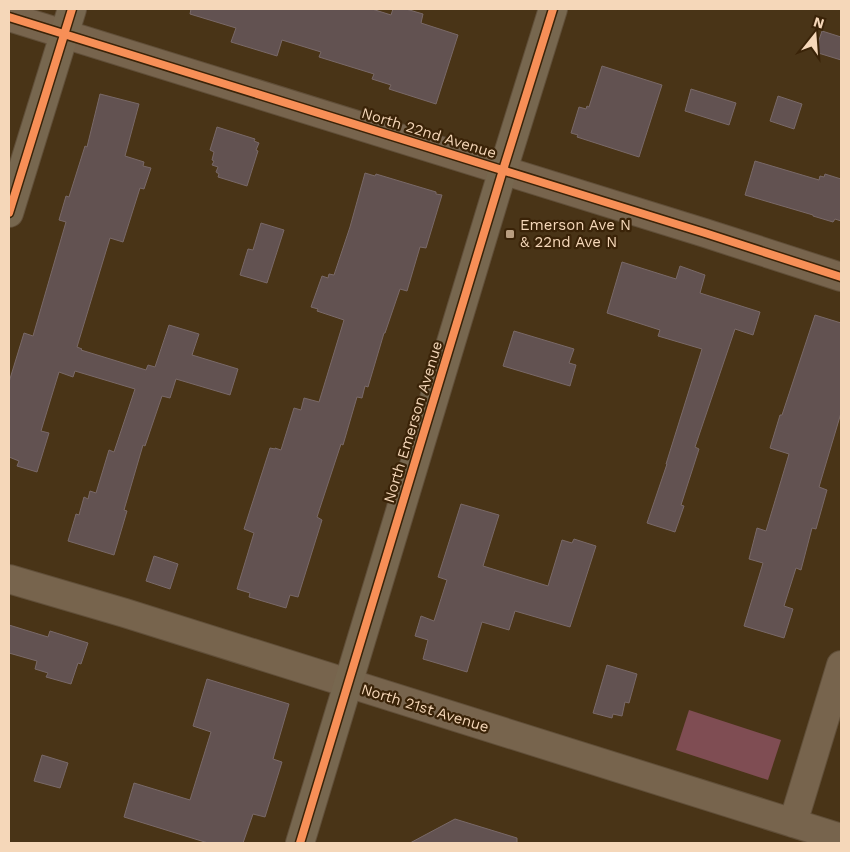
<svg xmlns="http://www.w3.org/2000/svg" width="850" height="852" font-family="'Work Sans',sans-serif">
<rect width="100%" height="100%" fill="#493417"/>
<path fill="#7f4d53" d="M689 710 781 740 768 780 676 750Z"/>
<path fill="#625251" stroke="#796968" d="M191 9H372L391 15 393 9H406L423 14 421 23 458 35 436 104 389 89 391 85 372 79 374 74 319 57 321 52 282 40 277 56 231 42 236 28 190 14Z
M822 31 841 37V60L815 52Z
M602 66 662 85 639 157 577 137 578 135 571 133 579 107 586 109 587 106 589 107Z
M691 89 736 103 729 125 685 111Z
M100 94 139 104 125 156 144 162 143 166 151 168 144 189 140 188 123 242 110 238 77 347 82 349 81 350 146 370 148 365 155 367 169 325 199 334 192 355 238 369 230 395 176 379 170 398 162 396 145 446 143 445 124 510 127 511 114 555 68 541 76 514 79 515 84 497 88 499 90 491 96 493 109 450 114 452 135 389 75 371 73 377 59 372 41 431 49 433 37 472 17 466 19 461 9 457V382L24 333 33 336 66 222 59 220 66 196 69 197 85 146 87 147Z
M778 96 802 104 794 129 770 121Z
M217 127 255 139 254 141 259 143 256 150 258 151 247 186 218 177 219 174 216 172 218 167 212 165 214 161 212 160 214 152 210 150Z
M755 161 819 180 820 176 824 177 825 174 841 179V221L835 219 833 222 813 216V215L745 195Z
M365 173 375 176 376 174 436 192V194L442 195 426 248 420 247 407 291 400 289 385 333H384L368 387 365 386 362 398 357 397 343 445 341 444 317 517 322 520 298 597 290 595 286 608 249 597 250 593 237 589 254 533 244 529 270 448 275 449V448L281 450 294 408 301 410 304 398 319 402 344 320 317 311 318 309 311 307 322 276 328 278 329 274 334 275 350 227Z
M261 223 284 230 267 283 240 275 248 249 253 250Z
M622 262 676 279 680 266 705 275 700 293 760 312 753 335 735 329 695 447 699 449 681 505 684 506 675 532 647 523 667 464H666L702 349 658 336 660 330 607 313Z
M815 315 841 323V413L819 487 827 490 816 529 812 528 801 570 796 568 784 606 793 609 784 638 744 626 763 563 749 559 757 528 766 531 789 454 770 448 780 415H782Z
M514 331 574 349 569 363 576 365 570 386 503 366Z
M461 504 499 515 483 566 548 586 562 540 572 543 574 539 596 546 570 627 515 611 509 630 482 622 467 672 423 659 428 640 415 636 421 616 434 621 447 580 438 577Z
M154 556 178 564 170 589 146 581Z
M9 625 48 637 50 631 88 643 81 664 78 663 71 684 46 677 48 673 35 669 37 661 9 653Z
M607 665 637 674 629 703 625 702 622 716 613 714 612 718 593 713Z
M207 679 289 704 273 759 282 762 265 817 253 814 243 843H208L124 817 134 783 190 800 211 732 193 726Z
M42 755 68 763 60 788 34 781Z
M455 819 517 838V843H410Z"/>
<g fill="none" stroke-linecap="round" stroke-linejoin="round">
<g stroke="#614f39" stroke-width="30">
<path id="street" d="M9 17 705 233 841 277
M9 579 125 613 841 838
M793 823 841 665"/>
</g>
<g stroke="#614f39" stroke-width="30">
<path id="secondary" d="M9 213 72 9
M300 843 503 170 553 9"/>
</g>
<use href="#street" stroke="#77644d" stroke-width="28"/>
<use href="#secondary" stroke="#77674f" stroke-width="28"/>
<g stroke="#3a2308" stroke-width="11">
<path id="cycleway" d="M9 17 705 233 841 277
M9 213 72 9
M300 843 503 170 553 9"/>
</g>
<use href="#cycleway" stroke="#f78f57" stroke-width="8"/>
</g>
<rect fill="#b99e80" stroke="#3a2308" stroke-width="2" x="505" y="229" width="10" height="10" rx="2.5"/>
<g text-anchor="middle" stroke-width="4.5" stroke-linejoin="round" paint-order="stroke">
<g font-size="15" fill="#f5d7b9" stroke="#3a2308">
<text transform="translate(429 133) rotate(17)" y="5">North 22nd Avenue</text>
<text transform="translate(413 422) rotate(-73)" y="5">North Emerson Avenue</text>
<text transform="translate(425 708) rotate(17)" y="5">North 21st Avenue</text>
</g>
<g font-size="15" fill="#f5d7b9" stroke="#3a2308" text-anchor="start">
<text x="520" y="230">Emerson Ave N<tspan x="520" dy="17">&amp; 22nd Ave N</tspan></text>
</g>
</g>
<rect width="850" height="852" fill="none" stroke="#f5d7b9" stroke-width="20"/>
<g transform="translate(815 35) rotate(17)" stroke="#3a2308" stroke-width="4" paint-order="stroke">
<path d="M0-4L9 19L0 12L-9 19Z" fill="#f5d7b9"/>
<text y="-8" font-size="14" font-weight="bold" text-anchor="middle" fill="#f5d7b9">N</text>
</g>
</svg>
